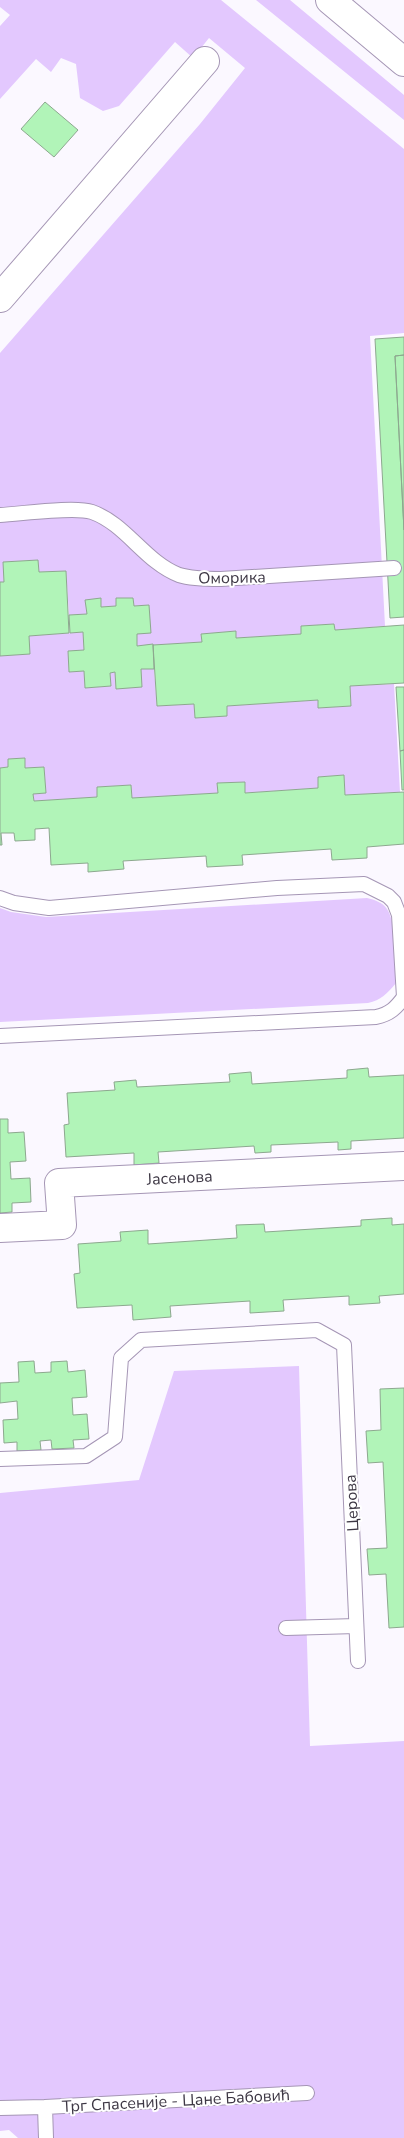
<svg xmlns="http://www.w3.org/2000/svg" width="404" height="2138" font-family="'Nunito Sans',sans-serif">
<rect width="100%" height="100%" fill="#fbf8ff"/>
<path fill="#e3c8fe" d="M0 0H221L404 149V333L370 336 385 626 335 630 334 624 301 626V634L236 638V631L201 634 202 642 137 646V634L149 605 134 606 133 598H116V606L101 607 100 599 86 600 87 614 69 615 66 571 39 572 38 560 3 562 4 582H0V353L200 124 245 68 209 38 193 58 175 42 119 106 103 111 80 98 76 64 61 58 51 72 36 59 0 99V26L10 15 0 7Z
M256 0H290L404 95V120Z
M83 632 84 650 68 651 69 672 84 671 85 688 111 686 110 673 115 672 116 688 141 687V669H154L157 706 194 704 195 718 227 716V706L318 700V708L351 706 350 686 394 684 400 792 345 795 344 775 318 777V788L245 793V782L218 783V793L132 798 131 785 97 787V797L34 801 33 794 46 793 44 767 25 768V758L8 759V767L0 768V656L29 636Z
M367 898C375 900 382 902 387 909 397 923 395 965 396 983 387 994 381 1000 368 1003L0 1022V908L11 912 46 917Z
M299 1366 310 1746 404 1741V2138H18L9 2130 0 2131V1493L139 1480 174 1371Z"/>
<path fill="#b1f4b8" stroke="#8da88f" d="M45 102 78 130 54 157 21 129Z
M404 337V355L395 356 404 530V617L390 618 375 339Z
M404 355V530L395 356Z
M38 560 39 572 66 571 69 633 29 636 30 654 0 656V582H4L3 562Z
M101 598V607L116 606V598H133L134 606 149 605 151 633 137 634V646L153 644 154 669H141L142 687 116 689 115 672 110 673 111 686 85 688 84 671 69 672 68 651 84 650 83 632 70 633 69 615 87 614 85 600Z
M334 624 335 630 404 625V683L350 686 351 706 318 708V700L227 706V716L195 718 194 704 157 706 153 645 202 642 201 634 236 631V638L301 634V626Z
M396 687H404V750L400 751Z
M404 750V790H402L400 751Z
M25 758V768L44 767 46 793 33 794 34 801 97 797V787L131 785 132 798 218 793 217 783 245 782V793L318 788V777L344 775 345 795 404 792V844L367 847V858L332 860 331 849 242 855 243 865 207 867 206 856 123 861 124 869 88 872V863L51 865 49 828 35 829V840L15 841 14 833H1L2 845H0V768L8 767V759Z
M368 1068 369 1077 404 1075V1138L351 1141V1149L338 1150V1142L271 1145V1152L255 1153 254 1146 158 1152 159 1163 134 1165V1153L66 1157 64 1125 69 1124 67 1093 115 1090 114 1082 136 1080 137 1087 230 1082 229 1074 251 1072 252 1084 347 1078V1070Z
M0 1119H8V1133L24 1132 26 1161 10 1162 11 1179 30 1178 31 1202 12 1203V1212L0 1213Z
M392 1218V1225L404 1224V1294L379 1296 380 1303 349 1305V1296L283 1300 284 1311 250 1313V1301L170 1306 171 1317 133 1320 132 1305 77 1308 74 1274 80 1273 78 1244 121 1241 120 1232 148 1230V1244L237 1238 236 1225 264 1224 265 1232 361 1226V1220Z
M34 1361 35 1373 51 1372V1362L67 1361 68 1372 85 1370 87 1397 72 1398 73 1415 87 1414 89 1439 73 1440 74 1448 52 1449 51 1440 40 1441 41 1450 17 1451V1442L4 1443 3 1420 18 1419 17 1401 0 1403V1383L19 1382 18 1362Z
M404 1388V1627L389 1628 386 1574 369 1575 367 1549 387 1548 383 1462 368 1463 366 1431 381 1430 380 1389Z"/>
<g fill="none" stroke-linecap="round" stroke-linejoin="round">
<g stroke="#a596b5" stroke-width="16">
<path id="lane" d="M0 515C21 514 74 506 92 512 126 524 145 562 179 575 192 579 207 579 221 579L394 568
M0 898 14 903 49 908 277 888 364 884 388 896 394 902 399 915 404 997C396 1008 390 1014 376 1017L0 1036
M0 1459 86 1456 115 1437 121 1358 141 1340 317 1330 344 1345 358 1661
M286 1628 356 1626
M45 2107 307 2093
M0 2108 45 2107 46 2138"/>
</g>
<g stroke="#a596b5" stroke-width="30">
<g id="street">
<path d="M0 298 205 61"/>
<path id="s1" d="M0 1228 62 1225 59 1183 404 1166"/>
</g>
</g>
<g stroke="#a596b5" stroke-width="30">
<path id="secondary" d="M330 0 404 62"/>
</g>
<use href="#lane" stroke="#fff" stroke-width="14"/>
<use href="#street" stroke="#fff" stroke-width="28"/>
<use href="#secondary" stroke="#fff" stroke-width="28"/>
</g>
<g text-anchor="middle" stroke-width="4" stroke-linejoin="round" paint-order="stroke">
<g font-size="16" fill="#3d3744" stroke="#fff">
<text transform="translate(232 577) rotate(-1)" y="6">Оморика</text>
<text dy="6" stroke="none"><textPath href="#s1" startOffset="225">Јасенова</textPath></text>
<text transform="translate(351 1503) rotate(-93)" y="6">Церова</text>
<text transform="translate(176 2100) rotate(-3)" y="6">Трг Спасеније - Цане Бабовић</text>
</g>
</g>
</svg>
